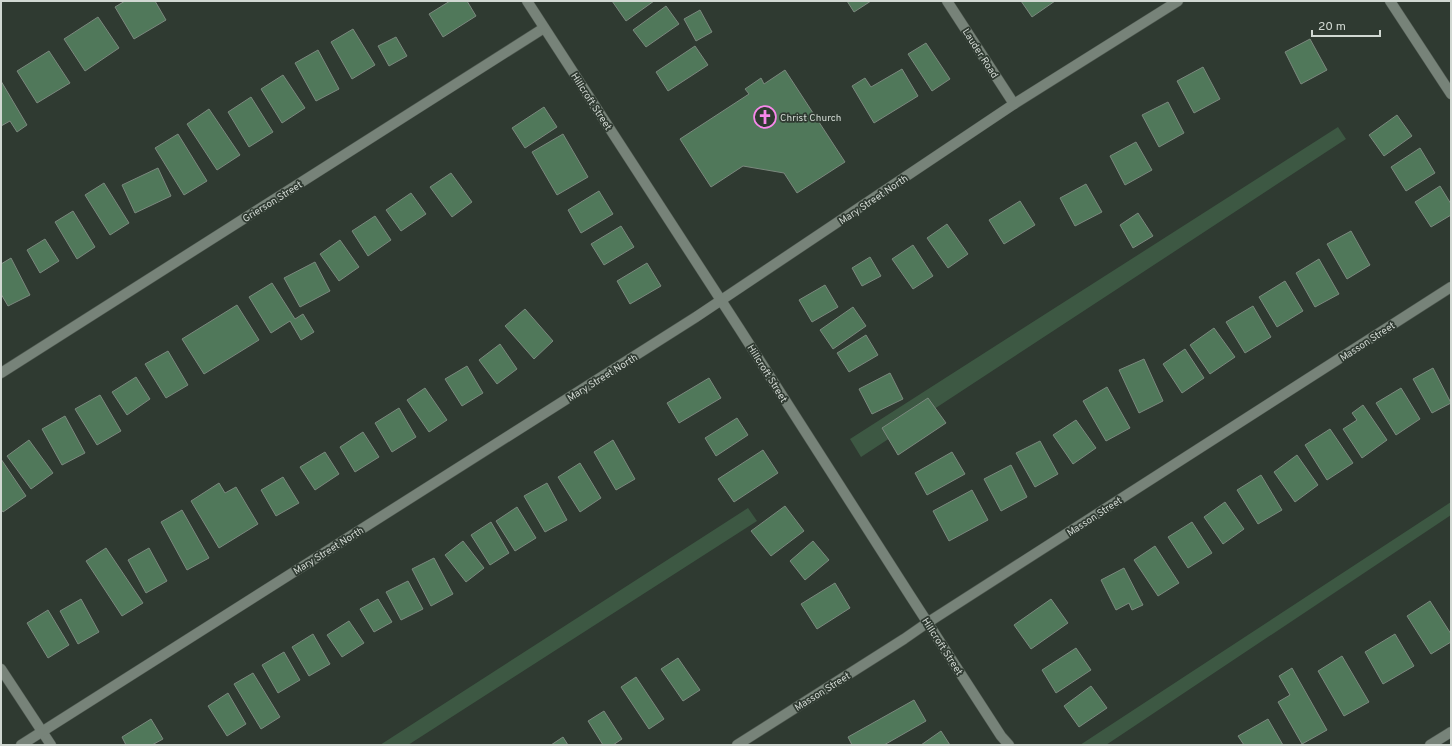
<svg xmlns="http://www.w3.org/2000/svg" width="1452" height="746" font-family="Overpass,sans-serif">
<rect width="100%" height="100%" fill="#2f3a31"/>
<path fill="#3d5843" d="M1338 127 1346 139 861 457 850 439Z
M1451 502V515L1106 745H1080Z
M748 508 757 521 408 745H380Z"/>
<path fill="#50785a" stroke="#7b887e" d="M125 1H155L166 20 134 39 115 7Z
M450 1H467L476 16 443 37 429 14Z
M612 1H654L626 21Z
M847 1H871L854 12Z
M1021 1H1055L1032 17Z
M666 6 679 24 646 47 633 30Z
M700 10 712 32 696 41 684 19Z
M98 17 119 48 85 71 64 39Z
M353 29 375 65 352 79 331 42Z
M396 37 407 56 389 66 378 46Z
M1310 39 1327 70 1301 84 1285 52Z
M926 43 950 79 932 91 908 54Z
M695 46 708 65 668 91 656 72Z
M318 50 339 89 316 101 295 63Z
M49 51 70 83 37 103 17 71Z
M1203 67 1220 99 1194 113 1177 81Z
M902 69 918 96 874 123 852 86 865 78 871 87Z
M785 70 845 162 797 193 784 173 743 166 711 187 680 139 749 94 745 89 761 78 764 84Z
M283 75 305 108 282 123 261 89Z
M1 81 27 125 17 132 10 121 1 126Z
M251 97 273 132 249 147 228 112Z
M1168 102 1184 133 1159 147 1142 115Z
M544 107 557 127 525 148 512 128Z
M209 109 240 155 217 170 187 124Z
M1397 115 1412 136 1384 156 1369 135Z
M178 134 207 181 184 195 155 148Z
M563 134 588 177 557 195 532 152Z
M1136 142 1152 170 1125 185 1110 156Z
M1420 148 1435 173 1406 191 1391 167Z
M158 168 171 196 135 213 122 185Z
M451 173 472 202 452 217 430 187Z
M104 183 129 223 110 235 85 195Z
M1086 184 1102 212 1075 226 1060 198Z
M1440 186 1451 204V215L1431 227 1415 202Z
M599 191 613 214 581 233 568 210Z
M411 193 426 214 401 231 386 210Z
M1020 201 1035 225 1004 244 989 220Z
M73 211 95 247 77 259 55 222Z
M1138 213 1153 236 1133 248 1120 225Z
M375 216 391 240 368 256 352 231Z
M947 224 968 254 948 268 927 238Z
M621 226 634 247 604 265 591 244Z
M1351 231 1370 265 1347 279 1327 244Z
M45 239 59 261 40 273 27 250Z
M340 240 359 267 339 281 320 254Z
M913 245 933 276 913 289 892 259Z
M870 257 881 276 862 286 852 268Z
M11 258 30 295 8 306 1 294V264Z
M1319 259 1339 294 1315 307 1296 273Z
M315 262 330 291 300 307 284 278Z
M647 263 661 286 630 304 617 281Z
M1285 281 1303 311 1277 327 1259 297Z
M272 283 295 319 303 314 314 332 301 340 290 321 271 333 249 297Z
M825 285 838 307 812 322 799 300Z
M237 305 259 340 204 374 182 339Z
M1253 306 1271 337 1245 353 1226 322Z
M853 307 866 326 833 349 820 330Z
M525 309 553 341 534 359 505 326Z
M1214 328 1235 357 1210 374 1190 345Z
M866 335 878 355 849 372 837 353Z
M500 344 517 369 497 384 479 360Z
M1185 349 1204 378 1182 393 1163 364Z
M168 351 188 385 166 398 145 364Z
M1144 359 1163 401 1139 413 1119 370Z
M467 366 483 393 462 406 445 379Z
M1433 368 1451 403 1432 413 1413 379Z
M890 373 903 399 872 414 859 389Z
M136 377 150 399 127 415 112 392Z
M709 378 721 398 679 423 667 403Z
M1107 387 1130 428 1106 441 1083 401Z
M425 388 447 420 429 432 407 400Z
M1401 388 1420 419 1396 435 1376 403Z
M100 395 121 431 97 445 75 409Z
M928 398 946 423 898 455 882 428Z
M1363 405 1387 440 1362 458 1343 429 1357 420 1352 413Z
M399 408 416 437 392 452 375 423Z
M65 416 85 453 62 465 42 429Z
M737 418 748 435 716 456 705 438Z
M1076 420 1096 448 1073 464 1053 435Z
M1330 429 1353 463 1327 480 1305 445Z
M363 432 379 457 355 472 340 447Z
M29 440 53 473 31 489 7 456Z
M613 440 635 479 616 490 594 452Z
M1040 441 1058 474 1035 487 1016 453Z
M763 450 778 473 734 502 718 479Z
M325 452 339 474 315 490 300 467Z
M952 452 965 474 927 495 915 473Z
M1297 455 1318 485 1295 502 1274 472Z
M1 459 26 496 3 512 1 509Z
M580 463 601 498 580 512 558 477Z
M1011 465 1027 497 1001 511 984 479Z
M1261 475 1282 510 1258 524 1237 490Z
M283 477 299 503 276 516 261 490Z
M219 483 225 493 236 487 258 524 219 548 191 501Z
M547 483 567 520 545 532 524 496Z
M972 490 988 520 949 541 933 511Z
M1225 502 1244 529 1223 544 1204 517Z
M785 506 804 531 771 556 751 531Z
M517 507 536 538 515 551 496 521Z
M182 510 209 558 187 570 161 522Z
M491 522 509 553 490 565 471 535Z
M1192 522 1212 553 1188 568 1168 537Z
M463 541 484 568 466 582 445 555Z
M813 541 829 560 805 580 790 561Z
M1155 546 1179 583 1158 596 1134 560Z
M106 548 143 603 122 616 86 561Z
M149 548 167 581 146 593 128 560Z
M434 558 453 594 431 606 412 569Z
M1124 568 1143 605 1132 610 1129 603 1116 610 1101 580Z
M408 581 423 609 401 620 386 592Z
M835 583 850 608 817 629 801 604Z
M81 599 99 632 78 644 60 611Z
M378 599 392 622 374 632 360 609Z
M1051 599 1068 623 1031 649 1014 625Z
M1430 601 1451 634V642L1431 654 1407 616Z
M48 610 69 645 48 658 27 623Z
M349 621 364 643 342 657 327 635Z
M313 634 330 664 309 676 292 647Z
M1395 634 1414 666 1383 684 1365 652Z
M1076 648 1091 670 1056 693 1042 670Z
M284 652 300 680 278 693 262 665Z
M1342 656 1369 702 1344 716 1318 671Z
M678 658 700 690 683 701 661 669Z
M1292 668 1327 730 1302 744 1278 702 1290 695 1279 676Z
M253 673 280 717 261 729 234 684Z
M636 677 664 719 649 729 621 687Z
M1091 686 1107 708 1079 727 1064 706Z
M228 693 246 724 227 736 208 706Z
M914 700 926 721 884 745H852L848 737Z
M604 711 622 739 613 745H603L588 721Z
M151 719 163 739 152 745H126L122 737Z
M1268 719 1283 745H1244L1238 736Z
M941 731 950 745H921Z
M563 737 568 745H551Z"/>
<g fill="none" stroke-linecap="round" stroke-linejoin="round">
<g stroke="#4f5850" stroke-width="11">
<path id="minor" d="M947 1 1014 104
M1390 1 1451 94
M1 373 544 28
M1 669 51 745
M737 745 904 639 927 623 1451 287"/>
</g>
<g stroke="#4f5850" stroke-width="11">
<path id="tertiary" d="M527 1 739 328 911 597 1001 736 1009 745
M21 745 696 317 1014 104 1178 1"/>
</g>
<g stroke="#4f5850" stroke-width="11">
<path id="secondary" d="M1430 745 1451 732"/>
</g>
<use href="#minor" stroke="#778379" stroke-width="10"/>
<use href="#tertiary" stroke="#778379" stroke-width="10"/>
<use href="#secondary" stroke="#778379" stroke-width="10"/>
</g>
<defs>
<g id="church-ring" transform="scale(1.15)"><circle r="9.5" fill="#2f3a31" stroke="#f888eb" stroke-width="1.5"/><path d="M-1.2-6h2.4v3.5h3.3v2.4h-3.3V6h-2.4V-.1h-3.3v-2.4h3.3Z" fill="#f888eb"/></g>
</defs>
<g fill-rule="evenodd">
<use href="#church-ring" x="765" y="117"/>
</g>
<g text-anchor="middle" stroke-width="3.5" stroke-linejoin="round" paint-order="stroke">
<g font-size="10" fill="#d1d8d2" stroke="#2f3a31">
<text transform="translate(981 53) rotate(57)" y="4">Lauder Road</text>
<text transform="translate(592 101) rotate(57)" y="4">Hillcroft Street</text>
<text transform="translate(873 199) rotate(-34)" y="4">Mary Street North</text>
<text transform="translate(272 201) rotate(-32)" y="4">Grierson Street</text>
<text transform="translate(1367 341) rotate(-33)" y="4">Masson Street</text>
<text transform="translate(768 373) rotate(58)" y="4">Hillcroft Street</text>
<text transform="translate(602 377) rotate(-32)" y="4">Mary Street North</text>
<text transform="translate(1094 516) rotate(-33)" y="4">Masson Street</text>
<text transform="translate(328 550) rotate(-32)" y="4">Mary Street North</text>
<text transform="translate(943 646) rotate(57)" y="4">Hillcroft Street</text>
<text transform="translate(822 691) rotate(-32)" y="4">Masson Street</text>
</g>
<g font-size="10" fill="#d1d8d2" stroke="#2f3a31" text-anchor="start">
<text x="780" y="121">Christ Church</text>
</g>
</g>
<rect width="1452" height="746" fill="none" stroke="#d1d8d2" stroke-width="4"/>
<path d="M1312 30v6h68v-6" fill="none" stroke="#d1d8d2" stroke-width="2"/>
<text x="1318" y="30" font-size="12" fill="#d1d8d2" stroke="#2f3a31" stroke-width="3" paint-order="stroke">20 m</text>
</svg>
